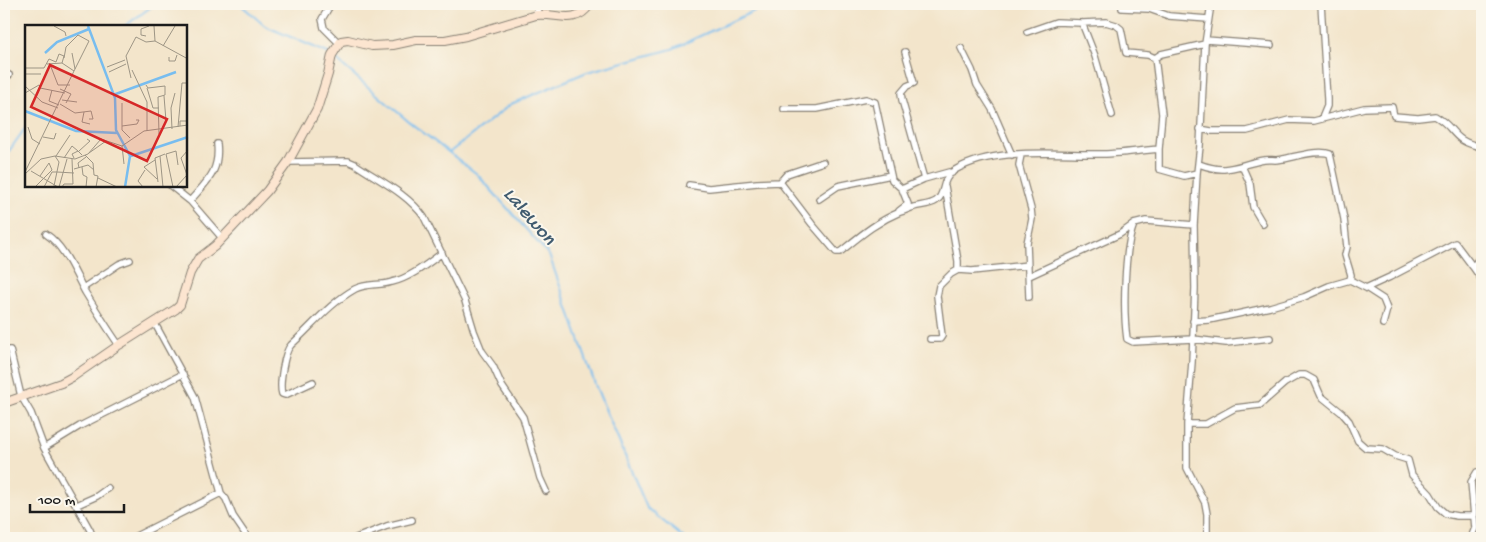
<svg xmlns="http://www.w3.org/2000/svg" width="1486" height="542" font-family="'Gochi Hand',sans-serif">
<rect width="100%" height="100%" fill="#fbf7ec"/>
<filter id="ink" filterUnits="userSpaceOnUse"><feTurbulence type="fractalNoise" baseFrequency=".02" numOctaves="2"/><feDisplacementMap in="SourceGraphic" scale="10" xChannelSelector="R" yChannelSelector="G"/><feConvolveMatrix kernelMatrix="1 2 1 2 8 2 1 2 1" color-interpolation-filters="sRGB"/></filter>
<filter id="wash" filterUnits="userSpaceOnUse"><feTurbulence type="fractalNoise" baseFrequency=".0096" numOctaves="4" result="noise"/><feDisplacementMap in="SourceGraphic" scale="20" xChannelSelector="R" yChannelSelector="G"/><feGaussianBlur stdDeviation="1.12" result="paint"/><feColorMatrix in="noise" values="0 0 0 0 0 0 0 0 0 0 0 0 0 0 0 0 0 1.4 0 .05"/><feComposite in="paint" operator="in"/></filter>
<g filter="url(#wash)">
<rect width="100%" height="100%" fill="#f3e5cb"/>
<g fill="none" stroke-linecap="round" stroke-linejoin="round">
<path stroke="#78bdef" stroke-width="2" d="M240 4 265 26 330 54
M125 26 155 4
M333 57 408 121 477 174 549 255 596 387 647 508 684 538
M450 152 511 104 587 72 672 49 769 4
M4 158 26 127"/>
</g>
</g>
<g filter="url(#ink)">
<g fill="none" stroke-linecap="round" stroke-linejoin="round">
<g stroke="#888074" stroke-width="8">
<path id="street" d="M331 4 322 19 324 28 338 42
M1321 4 1327 99V106L1322 118
M1122 8 1149 9 1169 16 1208 19
M536 15 539 4
M1082 23 1095 56 1112 115
M1027 32 1056 22 1082 23 1106 22 1116 25 1121 29 1126 53 1148 55 1155 58
M1206 40 1271 45
M961 48 972 70 977 85 992 109 1012 155
M905 52 914 83 907 86 901 93 902 100 924 179 949 172 952 173
M4 73 9 75
M784 109H817L866 99 875 102 892 180 902 189 908 204 899 211
M1200 129 1211 131H1247L1289 120 1314 121 1364 108 1392 107 1394 116 1418 118 1435 116C1457 128 1450 141 1482 147
M1159 149 1162 114 1155 58 1161 54 1205 44
M1021 155 1019 165 1031 209 1032 219 1027 243 1029 297
M288 162 348 161 355 164C378 180 407 193 424 217L465 301 474 331 482 351 493 366 502 386 523 417 540 478 546 491
M823 162 787 174 780 182 812 224 836 252H840C860 236 876 222 900 212 905 211 909 208 914 207 921 205 930 205 936 201 947 194 939 180 955 170 996 146 1060 155 1106 154 1124 153 1141 151 1159 149V169L1184 176 1197 173
M1199 164C1228 175 1236 165 1264 160 1270 159 1277 161 1283 159 1295 157 1319 149 1330 154L1344 219 1347 247 1345 255 1351 275 1350 280
M1242 166 1250 184 1253 207 1263 224
M689 185 709 188 757 183 780 182
M171 186 190 201 222 238
M945 186 958 261V270
M902 189 924 179
M819 199 838 186 891 175
M190 201C207 181 220 172 217 144
M1134 224C1124 249 1123 311 1127 339L1133 342 1193 339 1226 343 1270 338
M46 234C65 247 74 272 85 292 96 310 107 328 119 345
M1473 267 1482 280
M1029 276 1120 234 1134 224 1146 221 1194 225
M83 288 119 264 130 260
M1366 288 1383 299 1387 309 1383 324
M1193 321 1209 320 1270 307 1304 297 1329 286 1350 280 1366 288 1390 277 1455 243 1473 267 1482 254
M154 322 195 397 221 493 226 499 233 516 248 538
M930 339H940L942 336 937 296 939 286 951 274 958 270 972 271 1028 265
M10 350 21 396 31 413 44 448 90 530 93 538
M313 382 285 395 282 394C279 385 284 352 291 345 312 326 330 303 355 289 367 283 380 286 392 282 410 278 427 264 442 253
M1187 424H1206L1235 408 1260 405 1285 383 1299 375H1305L1314 380 1321 396 1342 413 1349 421 1358 441 1366 448 1383 449 1395 456 1408 460 1412 475 1430 494 1438 507 1446 514 1457 516H1473
M44 448 80 426 183 374
M77 505 97 496 108 488
M4 537 5 538
M132 538 221 493
M356 538 387 526 412 520
M1207 538V514L1205 503 1187 468V424L1192 362 1195 288 1194 225 1197 173 1200 146 1205 44 1211 4
M1471 538 1475 528 1471 482 1477 472H1482"/>
</g>
<g stroke="#888074" stroke-width="10">
<path id="secondary" d="M4 403 61 383 74 376 119 345 176 309 180 305 190 273 198 259 215 246 267 191 288 162 317 109 328 74 332 55 341 41 348 40 372 46 393 45 416 40H445L466 36 536 15C556 12 575 27 590 4"/>
</g>
<use href="#street" stroke="#fff" stroke-width="5.5"/>
<use href="#secondary" stroke="#fce5d0" stroke-width="8"/>
</g>
</g>
<g text-anchor="middle" stroke-width="4" stroke-linejoin="round" paint-order="stroke">
<g font-size="20" font-style="italic" fill="#415c70" stroke="#fbf7ec">
<text transform="translate(531 215) rotate(49)" y="7">Lalewon</text>
</g>
</g>
<g transform="translate(25 25)">
<rect width="162" height="162" fill="#f3e5cb"/>
<path fill="none" stroke="#78bdef" stroke-width="2.5" d="M63 1 90 73 91 105 105 131 100 162M20 28 32 17 64 4M88 70 151 47M0 86 51 106 92 108M106 131 163 112"/>
<path fill="none" stroke="#9d9585" stroke-width="1" d="M29 1 40 7 41 11M129 1 130 16 163 34M121 11 116 10V4L124 1M138 21 150 1M47 28 50 44M144 32V36H150L152 30M39 33 41 22 53 10 64 16 49 46M26 42 33 60H45M82 42 100 35M0 43H19L24 34 31 37 34 29 39 31 37 38M107 45 122 77V106M84 47 101 39M0 49H16M106 53 101 31 111 12 121 17 130 16M121 60 123 63 140 61V70L133 72 134 109M0 61 17 77 33 83M15 63 40 68M122 63 128 83H134M35 64 46 69 41 78M27 65 24 76 34 80M0 68 14 60 16 62M139 71 141 96M37 75 52 77M97 78V105L105 113M35 79 50 88 66 86 68 94H64M59 87 57 97 65 99M97 101 112 99 114 95H111M155 101V96H162V100M3 102 7 114 15 119M153 102 157 58H162M147 104 146 83 150 68M18 112 29 114 31 108M97 121 99 139M54 126 65 116 62 114M64 128 81 116M60 130 68 138 69 150 73 151 71 162M31 131 45 110M135 131 138 162M39 133 47 121 53 126M49 133 47 129 53 126 57 130M130 135 119 142 132 154M57 142 58 150 62 152 61 162M54 143 53 138 61 132M49 144 63 140 69 145M6 146 33 162M0 147 49 46 37 38 22 39M32 147 49 148M0 149 16 134 30 131 50 134 63 129 76 114 97 121 119 106 163 100M15 151 24 138M73 153 92 162M133 157 130 133 140 129M11 161 27 145 24 138M29 161 34 137 30 131M19 162 27 147H32M34 162 42 134M37 162 39 159H48L47 134M118 162 113 156 120 145M148 162 141 129 151 126 153 140M151 162 162 150 156 133 163 125"/>
<path fill="#d62828" fill-opacity="0.15" stroke="#d62828" stroke-width="2.5" d="M25 40 142 94 122 136 6 82Z"/>
<rect width="162" height="162" fill="none" stroke="#1c1c1c" stroke-width="2.5"/>
</g>
<rect width="1486" height="542" fill="none" stroke="#fbf7ec" stroke-width="20"/>
<path d="M30 504v8h94v-8" fill="none" stroke="#1c1c1c" stroke-width="2.5"/>
<text x="38" y="504" font-size="15" fill="#1c1c1c" stroke="#fbf7ec" stroke-width="4" paint-order="stroke">100 m</text>
</svg>
